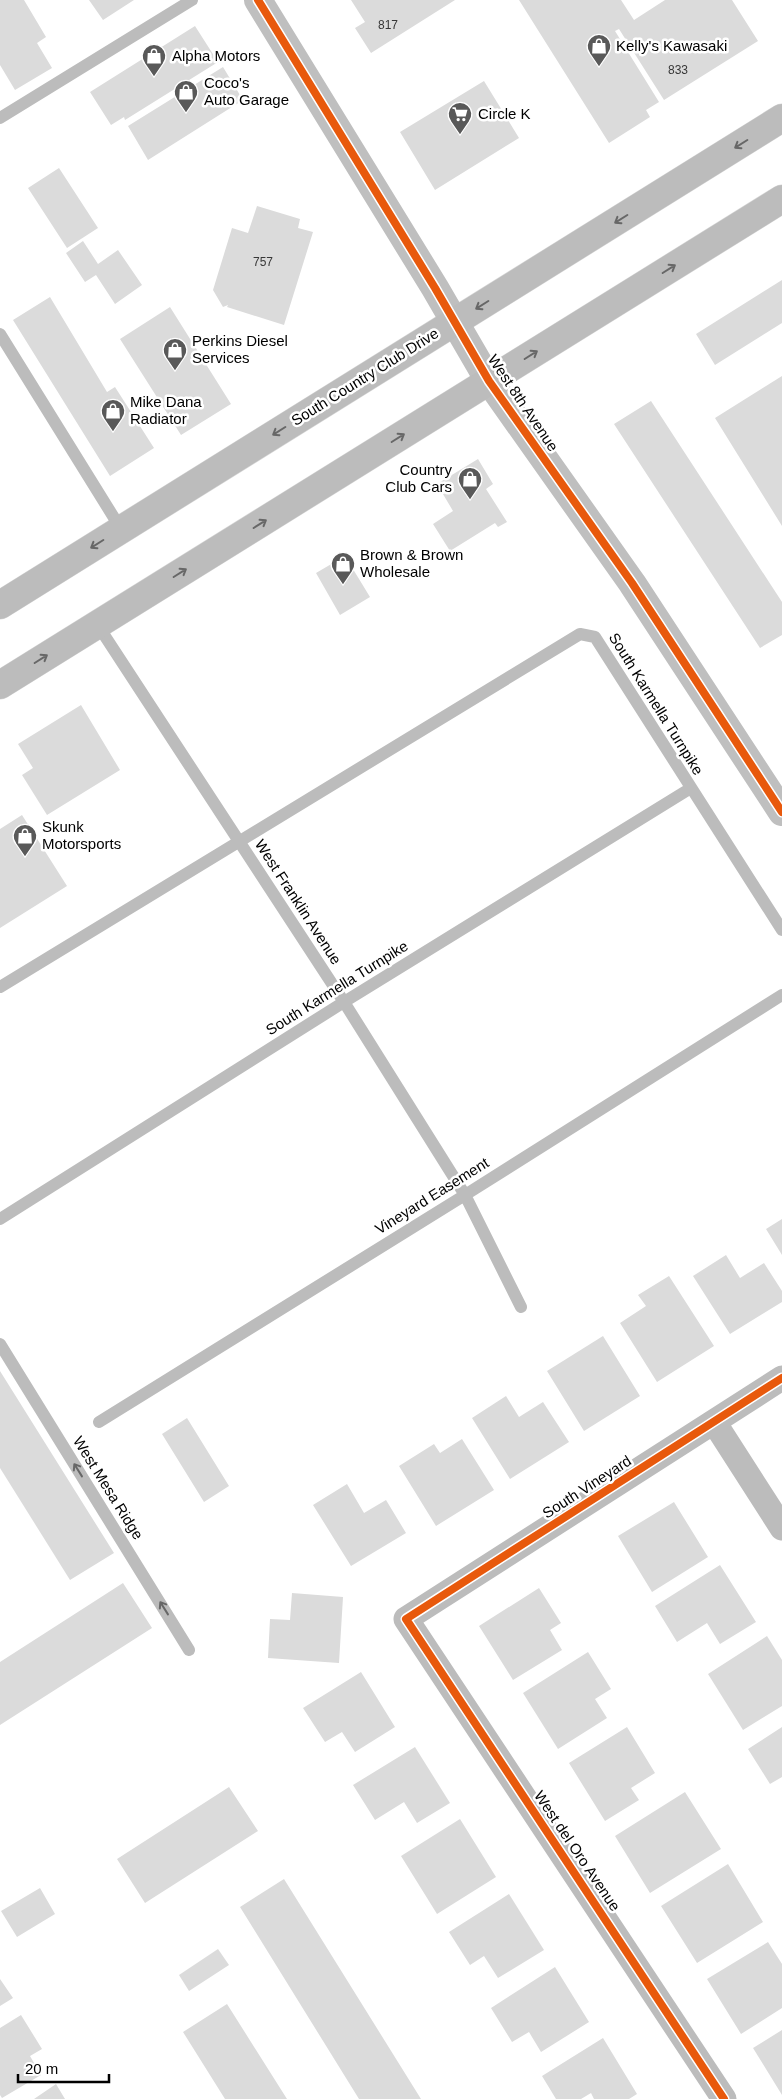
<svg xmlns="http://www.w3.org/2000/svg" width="782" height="2099" font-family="Arial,sans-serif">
<rect width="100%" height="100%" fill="#fff"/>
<path fill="#dbdbdb" d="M0 0H24L46 37 37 43 52 68 15 90 0 65Z
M89 0H134L103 20Z
M351 0H455L371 53 355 28 365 22Z
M519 0H621L634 20 665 0H732L758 41 664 100 619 29 615 31 659 102 646 110 650 117 609 143Z
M195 26 218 62 125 120 124 117 111 125 90 92Z
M223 67 243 100 148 160 128 126Z
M484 81 519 138 435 190 400 132Z
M59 168 98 228 67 248 28 188Z
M257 206 300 219 298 228 313 232 284 325 227 307 228 305 223 307 213 290 232 228 248 233Z
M83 241 98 264 118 250 142 285 115 304 96 275 85 282 66 253Z
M782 280V323L715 365 696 334Z
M50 297 107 392 115 387 154 448 110 476 13 320Z
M170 307 231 404 181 435 120 339Z
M782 376V526L715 418Z
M651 401 782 602V635L760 648 614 424Z
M478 459 493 484 486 489 507 522 498 527 495 523 450 551 433 524 453 511 437 484Z
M345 556 370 597 340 615 316 573Z
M81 705 120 770 47 815 22 775 33 768 18 744Z
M22 815 67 886 0 928V829Z
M782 1219V1255L766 1229Z
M726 1255 740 1278 764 1263 782 1291V1302L730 1334 693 1276Z
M669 1276 714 1346 657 1382 620 1323 646 1306 638 1295Z
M603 1336 640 1396 584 1431 547 1371Z
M0 1371 114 1553 70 1580 0 1468Z
M506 1396 519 1417 543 1402 569 1442 510 1479 472 1418Z
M187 1418 229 1486 204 1502 162 1434Z
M462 1439 494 1490 436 1526 399 1466 434 1444 440 1453Z
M347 1484 364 1513 386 1500 406 1533 351 1566 313 1505Z
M674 1502 708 1557 652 1592 618 1536Z
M720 1565 756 1622 720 1644 707 1623 677 1642 655 1606Z
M123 1583 152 1628 0 1725V1662Z
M539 1588 561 1623 550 1630 562 1650 513 1680 479 1626Z
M292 1593 343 1597 339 1663 268 1658 270 1619 290 1620Z
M767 1636 782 1660V1706L743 1730 708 1674Z
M588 1652 611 1689 595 1699 607 1718 558 1749 523 1693Z
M361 1672 395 1727 355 1752 342 1732 325 1742 303 1708Z
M627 1727 655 1773 631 1788 639 1800 605 1821 569 1763Z
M782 1727V1777L770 1784 748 1749Z
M415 1747 450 1803 417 1823 404 1802 375 1820 353 1785Z
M229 1787 258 1831 145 1903 117 1859Z
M685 1792 721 1849 650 1893 615 1836Z
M460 1819 496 1877 437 1914 401 1856Z
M728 1864 763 1922 697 1963 661 1906Z
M284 1879 421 2099H359L240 1907Z
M40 1888 55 1914 17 1937 1 1911Z
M509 1894 544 1950 498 1978 484 1956 470 1965 449 1932Z
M768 1942 782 1964V2008L741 2034 707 1979Z
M218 1949 229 1965 189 1991 179 1975Z
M555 1967 589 2022 541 2052 529 2032 512 2042 491 2008Z
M0 1979 13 1998 0 2006Z
M227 2004 287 2099H225L183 2032Z
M21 2015 42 2049 30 2056 41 2075 2 2098 0 2095V2028Z
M782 2030V2095L753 2048Z
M603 2038 637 2094 629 2099H594L591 2093 581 2099H556L542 2076Z
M56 2084 65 2099H34Z"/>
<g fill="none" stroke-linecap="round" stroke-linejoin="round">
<g stroke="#dbdbdb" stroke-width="29">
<path id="primary" d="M0 605 782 118
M0 685 782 199"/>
</g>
<path stroke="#bcbcbc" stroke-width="12" d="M0 118 192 0
M0 334 121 529
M97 624 344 1002 465 1195 521 1307
M0 987 580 634 595 637 782 930
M0 1219 344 1002 691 788
M0 1344 189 1650
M99 1422 465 1195 782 995"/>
<path stroke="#bcbcbc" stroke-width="25" d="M714 1422 782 1528
M724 2099 406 1619 782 1378"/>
<path stroke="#bfbfbf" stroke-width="28" d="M258 0 435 288 489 381 632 583 782 812"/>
<use href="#primary" stroke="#bcbcbc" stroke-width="28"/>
<g stroke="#fff" stroke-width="11">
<path id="cycleway" d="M258 0 435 288 489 381 632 583 782 812
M724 2099 406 1619 782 1378"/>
</g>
<use href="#cycleway" stroke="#e8590c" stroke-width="8"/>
</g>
<defs><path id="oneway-shaft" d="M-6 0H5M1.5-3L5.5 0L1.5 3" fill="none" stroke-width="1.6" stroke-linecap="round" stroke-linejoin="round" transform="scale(1.25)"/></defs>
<g stroke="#676767">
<use href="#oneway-shaft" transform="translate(741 144) rotate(148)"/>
<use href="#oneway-shaft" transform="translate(621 219) rotate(148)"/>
<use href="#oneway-shaft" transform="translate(669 269) rotate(-32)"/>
<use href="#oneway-shaft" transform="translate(482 305) rotate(148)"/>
<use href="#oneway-shaft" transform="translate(531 355) rotate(-32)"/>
<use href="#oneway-shaft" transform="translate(279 431) rotate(148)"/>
<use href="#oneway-shaft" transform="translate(398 438) rotate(-32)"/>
<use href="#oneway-shaft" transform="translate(260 524) rotate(-32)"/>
<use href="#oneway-shaft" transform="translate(97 544) rotate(148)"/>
<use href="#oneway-shaft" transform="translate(180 573) rotate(-32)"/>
<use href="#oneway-shaft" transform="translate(41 659) rotate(-32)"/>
<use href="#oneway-shaft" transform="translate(78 1470) rotate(-122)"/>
<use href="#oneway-shaft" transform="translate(164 1608) rotate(-122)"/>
</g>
<defs>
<g id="shop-pin" transform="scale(1.25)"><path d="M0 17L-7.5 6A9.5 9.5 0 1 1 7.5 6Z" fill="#595959" stroke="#fff"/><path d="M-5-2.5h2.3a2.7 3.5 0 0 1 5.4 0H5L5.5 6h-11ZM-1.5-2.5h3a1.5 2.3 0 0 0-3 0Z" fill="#fff"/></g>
<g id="supermarket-pin" transform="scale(1.25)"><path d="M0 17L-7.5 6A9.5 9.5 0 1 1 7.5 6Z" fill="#595959" stroke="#fff"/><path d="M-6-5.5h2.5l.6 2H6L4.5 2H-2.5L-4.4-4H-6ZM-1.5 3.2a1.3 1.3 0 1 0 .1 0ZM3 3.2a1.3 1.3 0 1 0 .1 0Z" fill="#fff"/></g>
</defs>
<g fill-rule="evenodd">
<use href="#shop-pin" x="599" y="46"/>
<use href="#shop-pin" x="154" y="56"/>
<use href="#shop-pin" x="186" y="92"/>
<use href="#supermarket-pin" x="460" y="114"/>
<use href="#shop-pin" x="175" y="350"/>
<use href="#shop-pin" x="113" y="411"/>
<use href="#shop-pin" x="470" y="479"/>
<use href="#shop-pin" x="343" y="564"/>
<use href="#shop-pin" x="25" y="836"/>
</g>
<g text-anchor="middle" stroke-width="5" stroke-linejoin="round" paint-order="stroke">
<g font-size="12" fill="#373737">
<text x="388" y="29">817</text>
<text x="678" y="74">833</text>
<text x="263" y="266">757</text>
</g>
<g font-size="15" fill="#000" stroke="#fff" text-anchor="start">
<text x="616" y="51">Kelly's Kawasaki</text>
<text x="172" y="61">Alpha Motors</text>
<text x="204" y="88">Coco's<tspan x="204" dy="17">Auto Garage</tspan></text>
<text x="478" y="119">Circle K</text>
<text x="192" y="346">Perkins Diesel<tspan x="192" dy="17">Services</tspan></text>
<text x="130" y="407">Mike Dana<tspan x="130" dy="17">Radiator</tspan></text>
<text x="452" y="475" text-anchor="end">Country<tspan x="452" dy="17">Club Cars</tspan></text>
<text x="360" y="560">Brown &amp; Brown<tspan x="360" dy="17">Wholesale</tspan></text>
<text x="42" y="832">Skunk<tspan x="42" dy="17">Motorsports</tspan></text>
</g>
<g font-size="15" fill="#000" stroke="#fff">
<text transform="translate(365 377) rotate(-32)" y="5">South Country Club Drive</text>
<text transform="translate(523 403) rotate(56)" y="5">West 8th Avenue</text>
<text transform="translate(656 704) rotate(58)" y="5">South Karmella Turnpike</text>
<text transform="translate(298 902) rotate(57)" y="5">West Franklin Avenue</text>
<text transform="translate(337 988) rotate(-32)" y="5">South Karmella Turnpike</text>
<text transform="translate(432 1196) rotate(-32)" y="5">Vineyard Easement</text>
<text transform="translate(587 1487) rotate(-33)" y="5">South Vineyard</text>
<text transform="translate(108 1488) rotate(58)" y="5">West Mesa Ridge</text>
<text transform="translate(577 1851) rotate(56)" y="5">West del Oro Avenue</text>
</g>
</g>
<path d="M18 2074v8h91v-8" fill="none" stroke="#000000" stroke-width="2.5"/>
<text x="25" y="2074" font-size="15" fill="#000000" stroke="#ffffff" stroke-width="4" paint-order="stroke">20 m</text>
</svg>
